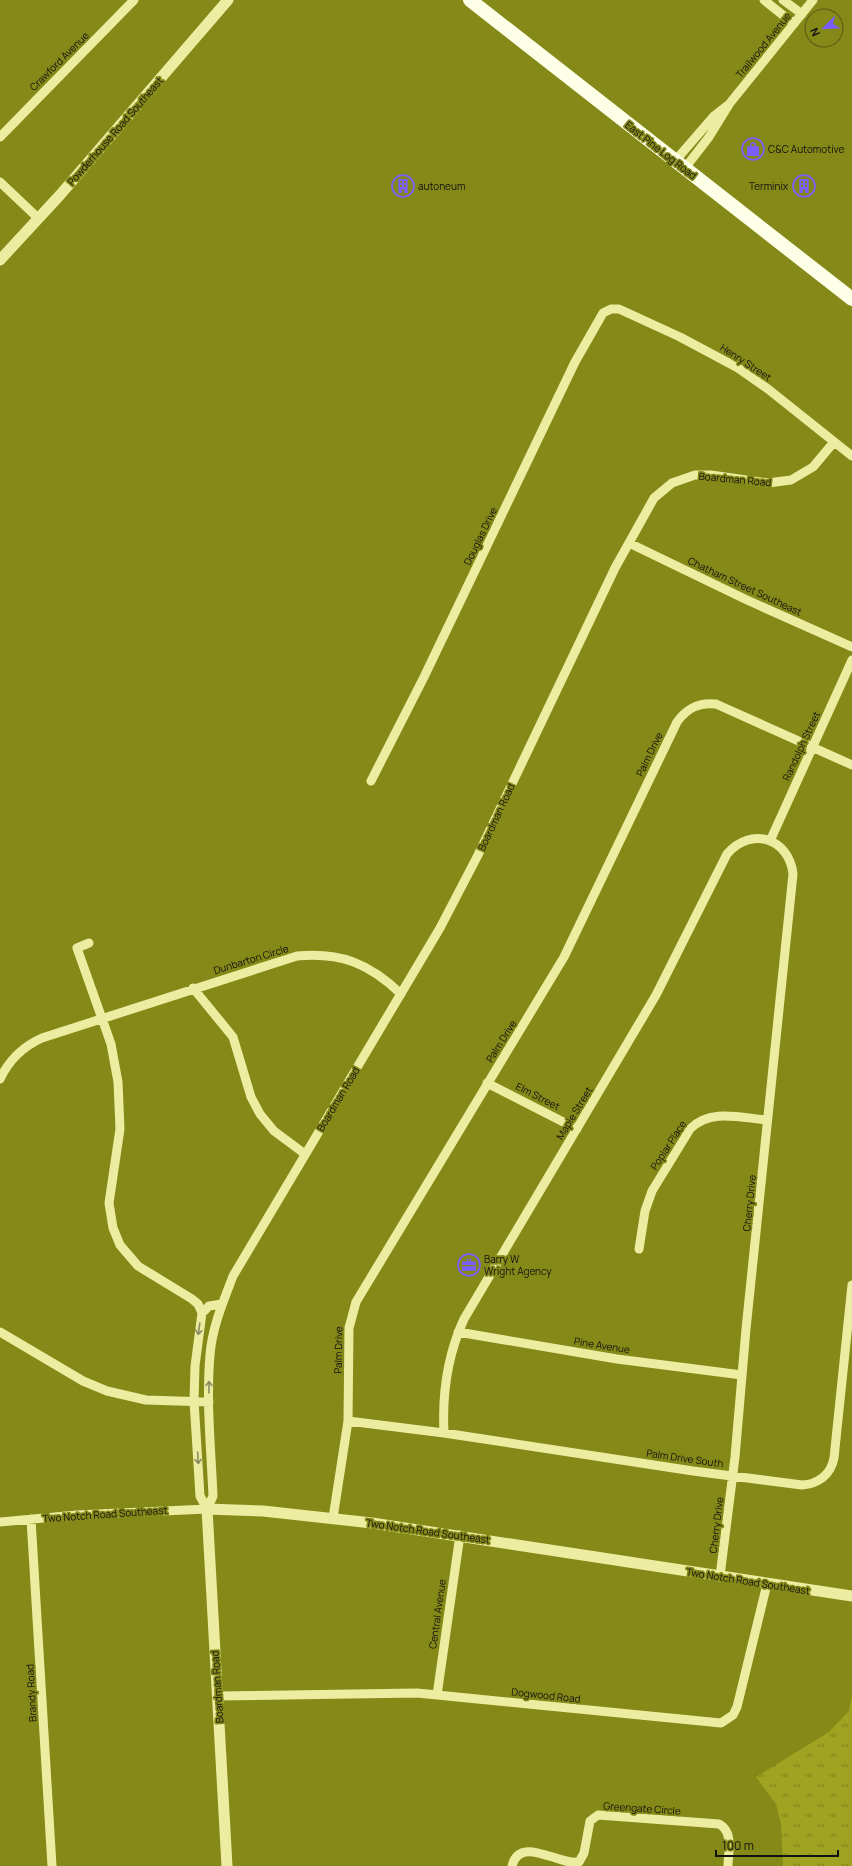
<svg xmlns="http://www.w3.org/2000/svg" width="852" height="1866" font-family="Manrope,sans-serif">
<defs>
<pattern id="park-tufts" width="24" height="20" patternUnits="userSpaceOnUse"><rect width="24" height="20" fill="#a0a221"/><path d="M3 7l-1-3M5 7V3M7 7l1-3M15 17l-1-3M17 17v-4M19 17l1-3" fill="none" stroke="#81831b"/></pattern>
</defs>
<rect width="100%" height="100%" fill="#858918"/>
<path fill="url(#park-tufts)" d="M852 1695V1866H783L781 1824 776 1804 756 1777 829 1732 849 1711Z"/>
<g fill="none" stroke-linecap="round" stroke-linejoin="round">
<path stroke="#eceda1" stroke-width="9" d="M764 0 794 24
M783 0 802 14
M0 137 134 0
M675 161 714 116 728 105
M685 168 709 137 730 103 813 0
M0 182 38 218
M629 543 747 600 852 647
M371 781 424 677 575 362 603 313 611 309H619L680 337 738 368 768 389 852 456
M770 841 852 660
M89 943 77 948 111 1044 118 1082 120 1129 109 1203 113 1228 120 1245 138 1266 192 1299 198 1304 202 1313
M193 988 233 1037 251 1097 260 1114 274 1131 305 1154
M0 1079C9 1060 22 1047 42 1038L297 956C340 952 369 963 401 994
M487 1083 577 1129
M639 1249 645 1211 652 1191 690 1129C710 1108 741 1118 767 1120
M0 1332 83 1381 107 1391 146 1400 209 1402
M458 1332 617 1359 742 1375
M348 1421 444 1433 693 1471 802 1485C819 1484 831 1474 834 1458L852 1285
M444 1433C442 1393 447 1356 464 1319L656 995 727 854C751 826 789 838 793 874L746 1329 735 1457 720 1576
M207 1509 213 1496C211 1449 206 1401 210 1355 212 1328 223 1302 233 1276L440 928 478 855 615 568 654 498 672 483 695 475H711L768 483 791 480 813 467 834 442
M207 1509 200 1496 194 1401 195 1366 202 1313 209 1306 222 1304
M333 1518 348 1421 349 1328 356 1302 564 957 677 722C687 708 699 702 716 704L852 765
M31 1519 52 1866
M0 1522 77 1515 207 1509
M437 1695 460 1535
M218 1696 417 1693 721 1723 733 1715 737 1707 767 1584
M512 1866C520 1834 559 1866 579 1862L584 1853 590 1821 598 1815 719 1824C734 1832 728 1852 728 1866"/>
<path stroke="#eceda1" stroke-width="11" d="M0 260 60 195 228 0
M227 1866 207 1509 263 1511 372 1523 852 1596"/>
<path stroke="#fdffe7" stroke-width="14" d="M470 0 852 299"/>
</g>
<defs><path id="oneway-shaft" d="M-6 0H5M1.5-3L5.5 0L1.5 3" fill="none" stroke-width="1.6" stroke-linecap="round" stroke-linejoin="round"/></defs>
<g stroke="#898a60">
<use href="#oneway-shaft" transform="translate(199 1329) rotate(98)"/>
<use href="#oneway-shaft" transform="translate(209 1387) rotate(-90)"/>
<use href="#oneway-shaft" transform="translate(198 1458) rotate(87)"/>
</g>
<defs>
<g id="shop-ring" transform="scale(1.15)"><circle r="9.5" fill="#858918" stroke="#7a5dff" stroke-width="1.5"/><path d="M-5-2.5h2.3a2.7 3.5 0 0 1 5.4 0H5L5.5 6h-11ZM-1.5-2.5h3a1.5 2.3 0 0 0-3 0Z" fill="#7a5dff"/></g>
<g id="building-ring" transform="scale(1.15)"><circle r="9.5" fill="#858918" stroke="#7a5dff" stroke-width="1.5"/><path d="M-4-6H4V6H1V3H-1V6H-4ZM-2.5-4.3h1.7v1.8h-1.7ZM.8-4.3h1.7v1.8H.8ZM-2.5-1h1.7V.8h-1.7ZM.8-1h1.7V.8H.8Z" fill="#7a5dff"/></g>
<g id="office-ring" transform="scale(1.15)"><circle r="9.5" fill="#858918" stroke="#7a5dff" stroke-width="1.5"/><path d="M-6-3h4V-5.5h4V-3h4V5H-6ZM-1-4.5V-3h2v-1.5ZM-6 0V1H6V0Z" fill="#7a5dff"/></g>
</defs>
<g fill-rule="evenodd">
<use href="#shop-ring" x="753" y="149"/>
<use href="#building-ring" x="403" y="186"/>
<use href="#building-ring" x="804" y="186"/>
<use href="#office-ring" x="469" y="1265"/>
</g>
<g text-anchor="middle" stroke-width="3.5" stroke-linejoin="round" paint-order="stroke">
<g font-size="10" fill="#111" stroke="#858918">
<text transform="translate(763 45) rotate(-51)" y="4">Trailwood Avenue</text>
<text transform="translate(59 61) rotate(-45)" y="4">Crawford Avenue</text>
<text transform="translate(115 131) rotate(-49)" y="4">Powderhouse Road Southeast</text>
<text transform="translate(661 150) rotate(38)" y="4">East Pine Log Road</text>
<text transform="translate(746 362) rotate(33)" y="4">Henry Street</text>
<text transform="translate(735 479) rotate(5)" y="4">Boardman Road</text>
<text transform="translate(480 536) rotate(-64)" y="4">Douglas Drive</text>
<text transform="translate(745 586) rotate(25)" y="4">Chatham Street Southeast</text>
<text transform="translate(801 746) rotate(-65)" y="4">Randolph Street</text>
<text transform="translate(649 754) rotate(-64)" y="4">Palm Drive</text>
<text transform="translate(496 817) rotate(-65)" y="4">Boardman Road</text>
<text transform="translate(251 959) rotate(-17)" y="4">Dunbarton Circle</text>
<text transform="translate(501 1041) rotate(-58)" y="4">Palm Drive</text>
<text transform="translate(538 1096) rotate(27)" y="4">Elm Street</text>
<text transform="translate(338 1099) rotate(-59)" y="4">Boardman Road</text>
<text transform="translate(574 1113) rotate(-59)" y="4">Maple Street</text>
<text transform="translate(668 1145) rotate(-57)" y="4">Poplar Place</text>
<text transform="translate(749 1203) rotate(-84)" y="4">Cherry Drive</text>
<text transform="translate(602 1345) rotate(9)" y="4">Pine Avenue</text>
<text transform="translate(338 1350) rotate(-89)" y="4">Palm Drive</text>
<text transform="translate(685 1458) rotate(8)" y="4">Palm Drive South</text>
<text transform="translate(105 1514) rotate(-4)" y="4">Two Notch Road Southeast</text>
<text transform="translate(716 1525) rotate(-83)" y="4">Cherry Drive</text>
<text transform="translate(428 1531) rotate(8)" y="4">Two Notch Road Southeast</text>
<text transform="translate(748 1581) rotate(9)" y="4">Two Notch Road Southeast</text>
<text transform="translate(437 1614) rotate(-82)" y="4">Central Avenue</text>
<text transform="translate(217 1687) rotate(-94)" y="4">Boardman Road</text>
<text transform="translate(31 1693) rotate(-93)" y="4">Brandy Road</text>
<text transform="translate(546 1695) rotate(6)" y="4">Dogwood Road</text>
<text transform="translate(642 1808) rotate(4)" y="4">Greengate Circle</text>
</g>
<g font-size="10" fill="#111" stroke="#858918" text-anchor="start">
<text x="768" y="153">C&amp;C Automotive</text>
<text x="418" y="190">autoneum</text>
<text x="788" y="190" text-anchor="end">Terminix</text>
<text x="484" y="1263">Barry W<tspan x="484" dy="12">Wright Agency</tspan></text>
</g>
</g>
<g transform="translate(824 28) rotate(246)"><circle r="19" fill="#858918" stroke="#575915"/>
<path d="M0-3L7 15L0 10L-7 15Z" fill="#7a5dff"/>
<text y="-6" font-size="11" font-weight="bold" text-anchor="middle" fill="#111111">N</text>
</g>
<path d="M716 1850v6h122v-6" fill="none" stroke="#111111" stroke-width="2"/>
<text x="722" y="1850" font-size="12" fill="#111111" stroke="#858918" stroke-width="3" paint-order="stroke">100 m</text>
</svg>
